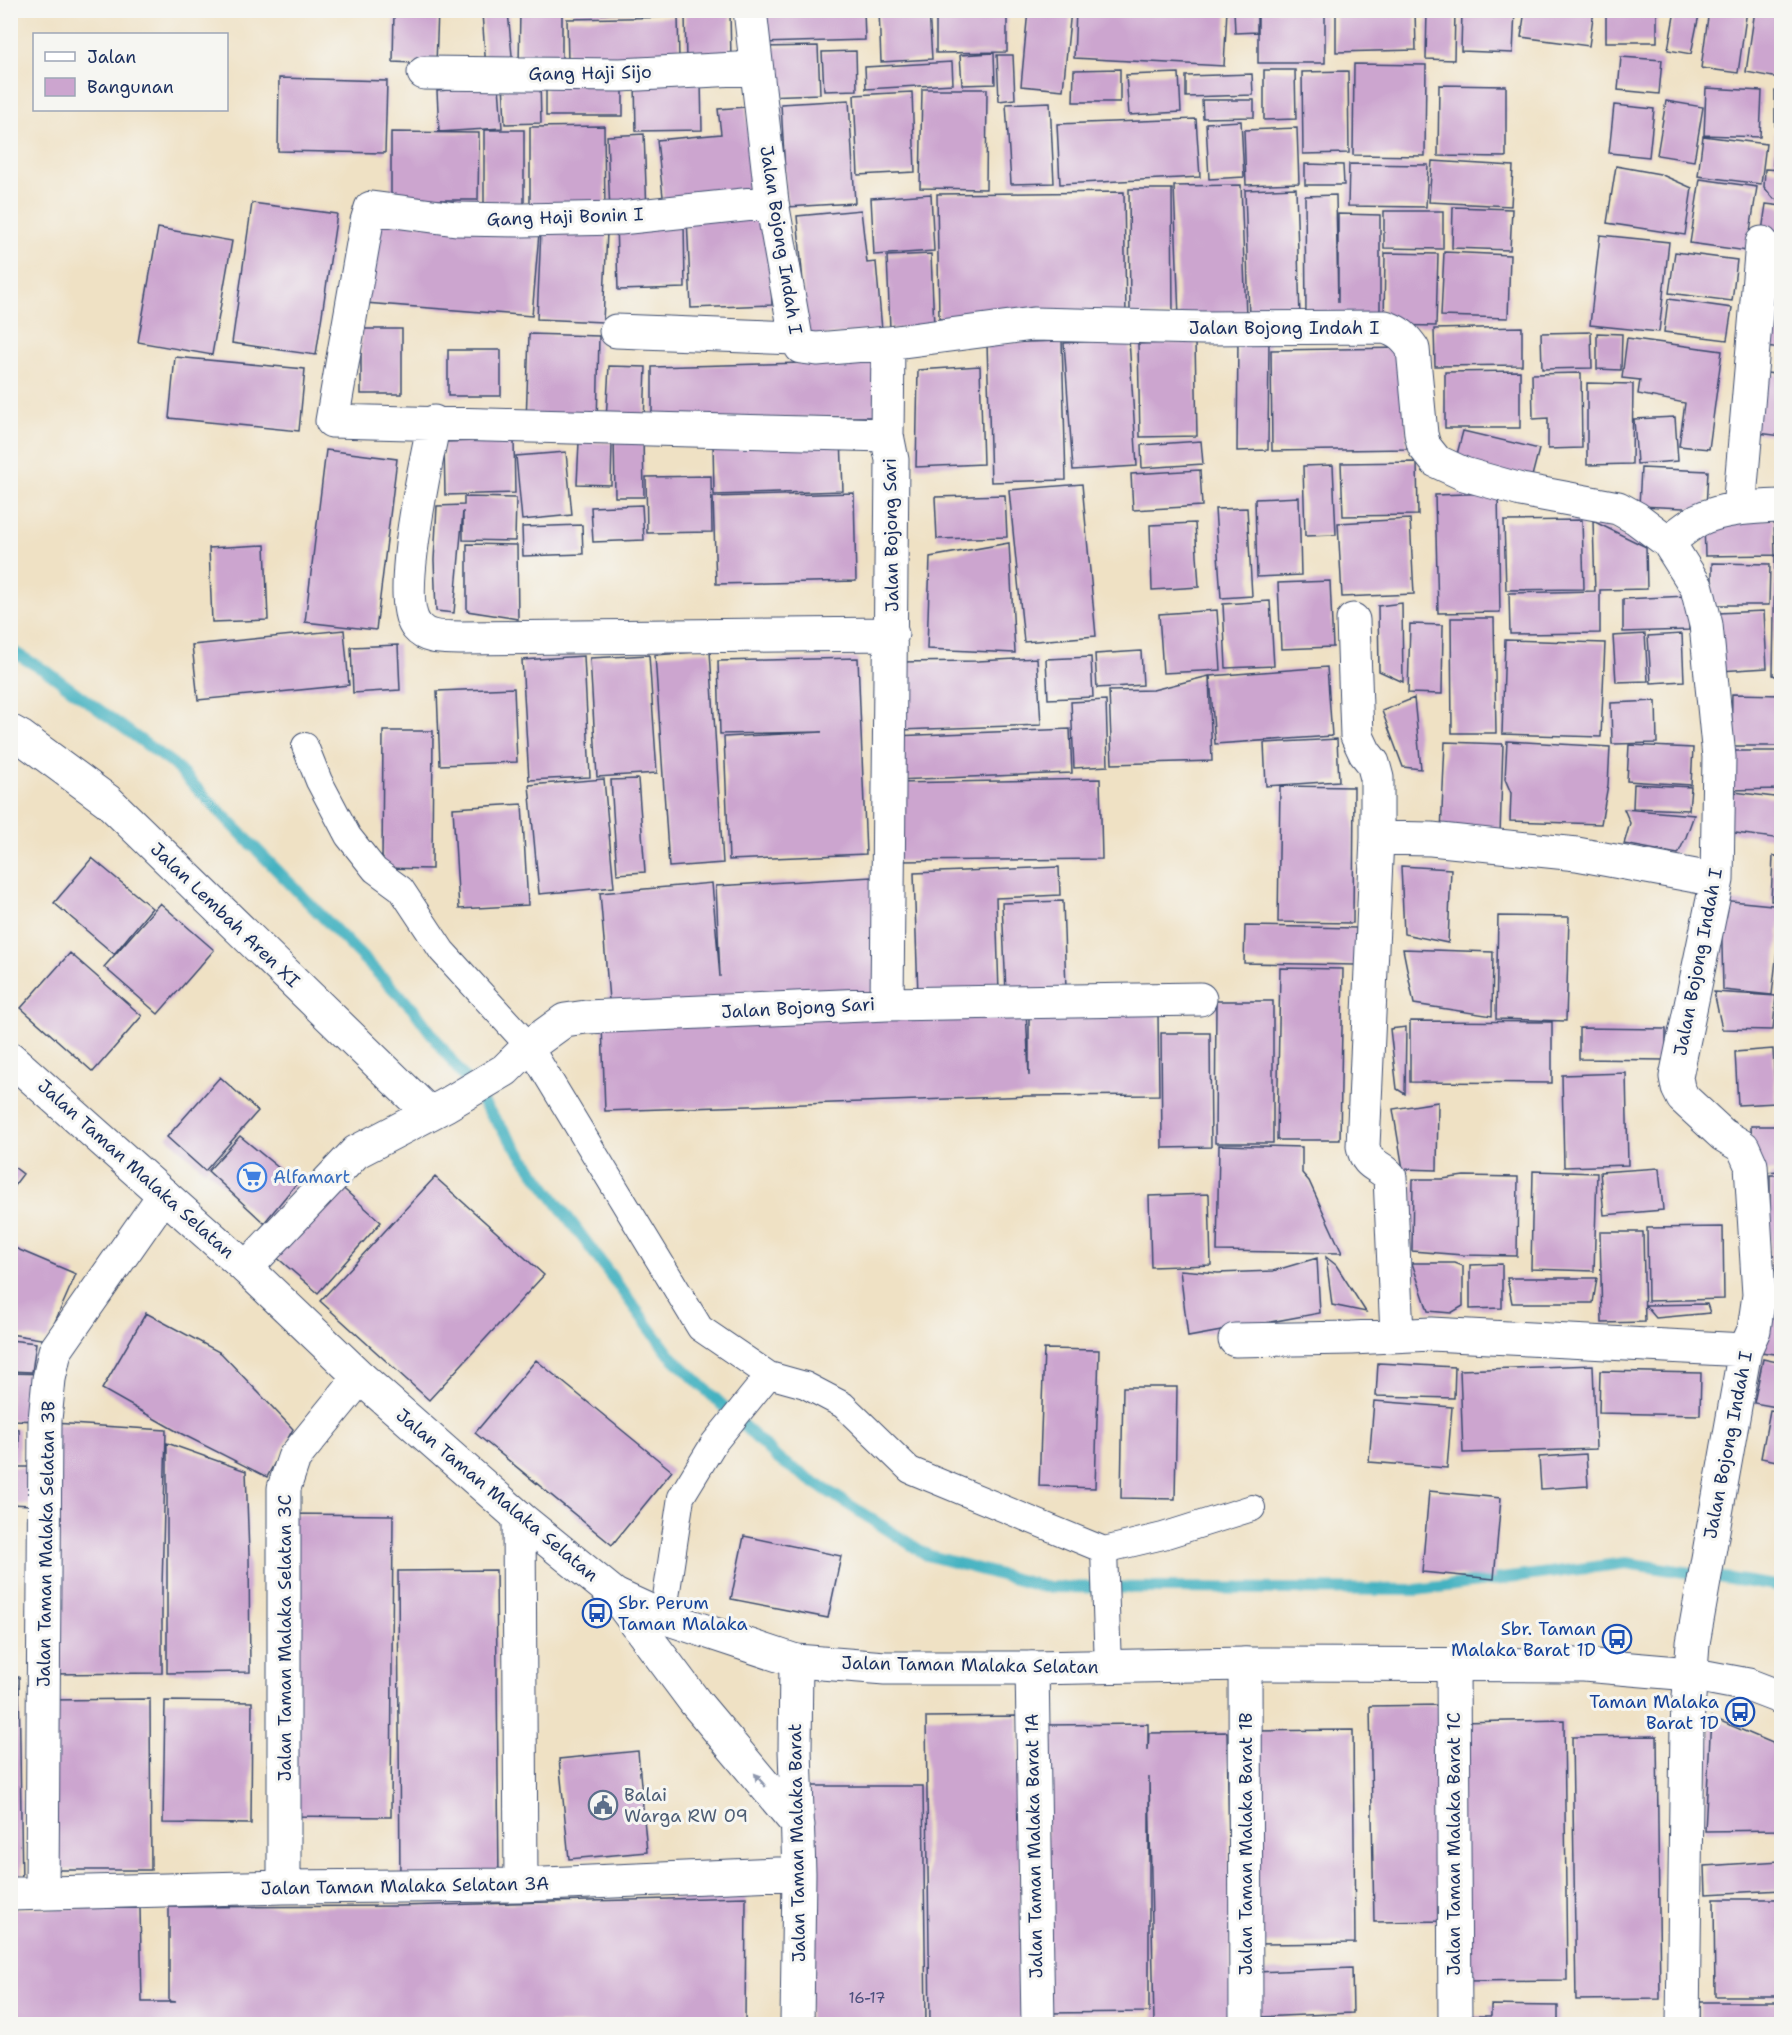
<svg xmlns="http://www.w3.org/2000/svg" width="1792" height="2035" font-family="'Shantell Sans',sans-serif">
<rect width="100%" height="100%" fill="#f6f6f2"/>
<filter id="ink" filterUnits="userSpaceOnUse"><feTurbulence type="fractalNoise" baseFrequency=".0167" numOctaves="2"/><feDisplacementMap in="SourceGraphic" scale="12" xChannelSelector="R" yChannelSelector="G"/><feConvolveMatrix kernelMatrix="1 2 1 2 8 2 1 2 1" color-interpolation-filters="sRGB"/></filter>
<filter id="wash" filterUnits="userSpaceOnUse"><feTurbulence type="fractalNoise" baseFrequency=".008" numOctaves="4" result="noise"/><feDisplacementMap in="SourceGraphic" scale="24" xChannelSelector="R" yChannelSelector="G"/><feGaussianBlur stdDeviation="1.35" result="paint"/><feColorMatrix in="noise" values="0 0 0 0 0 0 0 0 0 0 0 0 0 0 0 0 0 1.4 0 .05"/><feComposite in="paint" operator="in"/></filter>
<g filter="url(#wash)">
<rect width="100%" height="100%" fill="#efe1c4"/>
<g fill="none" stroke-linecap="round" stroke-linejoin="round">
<path stroke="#45b2c1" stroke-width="12" d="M10 650 49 673 173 764 414 1010 669 1354 778 1459 927 1555 1044 1587 1416 1590 1626 1563 1782 1587"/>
</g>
<g id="blocks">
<path fill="#cca5cf" d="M394 10H438L436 64 393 62Z
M520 10H562V66L519 65Z
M574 10H634V13L574 15Z
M760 10H864L865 40 761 43Z
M879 10H929L932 59 881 62Z
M936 10H1007V52L936 53Z
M1028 10H1071L1063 90 1021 86Z
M1076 10H1227L1224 66 1074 58Z
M1234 10H1257V32L1235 33Z
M1258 10H1325V63H1258Z
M1336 10H1415L1416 50 1336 52Z
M1427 10H1455L1454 60 1426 59Z
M1462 10H1515L1513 53 1461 51Z
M1525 10H1594L1589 46 1521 37Z
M1606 10H1657V42H1606Z
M1675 10H1700L1691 54 1668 50Z
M1709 10H1747L1738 73 1701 68Z
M1755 10H1782V57L1778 78 1746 72Z
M508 11 513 67 486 69 482 13Z
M730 12 731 60 686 62 685 14Z
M678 17 679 59 568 63 567 19Z
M818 46 820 94 764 96 762 47Z
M856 51 857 90 824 91 822 52Z
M994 53 995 84 962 85 960 55Z
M997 55H1013L1015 99 999 101Z
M1621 57 1662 60 1659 94 1618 90Z
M952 62 953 84 866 89 865 67Z
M1354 64 1426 65 1425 156 1353 155Z
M1120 69V102H1073L1074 70Z
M1264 70H1295L1296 119 1264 120Z
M1348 71 1349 153 1303 154 1302 72Z
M1179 73 1181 112 1129 115 1126 75Z
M1252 74 1253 95 1186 97V76Z
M279 78 387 81 385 153 278 151Z
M540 79 541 123 505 124 503 81Z
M701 81 702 130 636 131 635 82Z
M623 82V116H546V83Z
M1439 85 1506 86V157L1438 156Z
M499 86 502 128 439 132 437 91Z
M1706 88 1762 91 1760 137 1704 135Z
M922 89H987L986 189 920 188Z
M1775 91 1782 92V126H1775Z
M912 92 915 172 858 175 854 95Z
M849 100 855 203 787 207 781 104Z
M1202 100H1254V117L1203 118Z
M1666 101 1703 107 1694 161 1657 155Z
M1050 102 1054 183 1011 184 1006 104Z
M1614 105 1654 109 1649 157 1609 153Z
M746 107 755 196 664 206 657 140 721 134 718 109Z
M1196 119 1200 177 1060 184 1057 124Z
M1241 121 1244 177 1209 179 1206 123Z
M604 126 605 214H530V127Z
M1297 128 1299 183 1246 185 1244 130Z
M484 130H524V209H484Z
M1775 130 1782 131V165H1773Z
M391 132 479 133 478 200H391Z
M644 134 647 212 610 214 607 136Z
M1703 136 1766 144 1761 184 1698 176Z
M1432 161 1513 166 1511 206 1429 202Z
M1305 164 1343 165 1344 185H1305Z
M1349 164 1428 165 1426 207 1348 206Z
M1616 166 1660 174 1692 188 1685 235 1607 223Z
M1765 169 1782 170V200L1774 199 1764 187Z
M1700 179 1757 187 1747 251 1690 243Z
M1241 185 1246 316 1179 318 1174 186Z
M1296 188 1300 317 1249 318 1245 190Z
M1129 189H1172L1173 315 1130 316Z
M1124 192 1126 316 939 319 937 194Z
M931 194 934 251 874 255 871 198Z
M1336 195 1338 303V214L1380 215V317L1306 318 1305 196Z
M252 203 337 214 316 355 232 343Z
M1766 204 1782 206V241L1761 238Z
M1453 207 1512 209 1510 250 1452 248Z
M861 210 867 263 876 262 882 330 808 337 797 216Z
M1384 211H1443V249L1384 248Z
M768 214 772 305 691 308 687 217Z
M373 220 539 233 532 316 365 303Z
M684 221 685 288 618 290 616 223Z
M158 228 232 241 212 355 138 342Z
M541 230 607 232 603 322 537 319Z
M1600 235 1669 242 1659 332 1590 325Z
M1771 246 1782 247V281L1767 279Z
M1444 252 1510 255 1508 318 1441 316Z
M1675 252 1737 260 1732 301 1669 293Z
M1385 253 1438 254 1436 326 1384 325Z
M931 254 934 327 890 329 887 256Z
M1764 285 1782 287V349L1756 346Z
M1668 299 1732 308 1727 340 1664 332Z
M1522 327V365L1435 366 1434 329Z
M361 329H402V394H361Z
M1591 332 1592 368 1542 369 1541 333Z
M1597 333 1622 334 1621 370 1597 369Z
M529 334 599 336 597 425 526 423Z
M1238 337H1269L1268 450 1237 451Z
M1627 338 1722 351 1709 449 1679 446 1685 403 1638 394 1640 380 1622 378Z
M1129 339 1137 466 1073 470 1064 343Z
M1062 341 1066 480 991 482 987 343Z
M1195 342 1197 436 1140 437 1138 344Z
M1405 348 1407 449 1272 451 1271 350Z
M448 350H501V396H448Z
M175 357 305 369 299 431 169 418Z
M879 361V417H824L691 422 652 419V367Z
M609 366 646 367 644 422 606 421Z
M980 366 983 464 916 467 918 370Z
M1520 371V428H1445V372Z
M1759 372 1782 375V436L1750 432Z
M1581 373 1582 448 1548 449V418L1533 419 1532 374Z
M1587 383 1633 384 1632 464 1587 465Z
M1675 417 1678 461 1637 464 1634 419Z
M1463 431 1539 449 1531 480 1455 462Z
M643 435 644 497H615L614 436Z
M841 438 843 491 714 495 713 442Z
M514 440 515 493 445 495 444 442Z
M1201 441 1203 464 1142 468 1141 445Z
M579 442 612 443 611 485 577 484Z
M326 450 397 459 376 630 305 622Z
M566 452 572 515 522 520 516 456Z
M1417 462 1418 515 1343 516 1341 463Z
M1333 465 1336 535 1305 536 1303 466Z
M1641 468 1708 471 1706 509 1639 506Z
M1200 470 1202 506 1133 510 1131 474Z
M711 476 712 532 647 533 646 477Z
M1082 484 1096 636 1024 642 1009 490Z
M854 493 856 581 716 584 713 497Z
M1498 493 1500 612 1438 613 1435 495Z
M1005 495 1007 537 937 539 935 497Z
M464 497 516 498 515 541 463 540V511L454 613 436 611 434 560 437 506 464 505Z
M1299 497 1301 575 1257 577 1255 499Z
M642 505 644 540 593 542 591 507Z
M1247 508 1252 596 1221 598 1215 509Z
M1410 519 1414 594 1342 597 1338 523Z
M1774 519 1775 555 1705 556 1704 521Z
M1582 520 1584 589 1506 590 1504 521Z
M1593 521 1646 547 1647 589 1600 590V633L1510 634 1509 593 1595 591Z
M1195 523 1199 587 1152 590 1150 525Z
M582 525 583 554 523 556 522 527Z
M1009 543 1015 653 927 649 930 557Z
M467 544 517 545 518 619 467 611Z
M265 545 268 620 212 622 209 548Z
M1775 555 1782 556V679L1773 675Z
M1712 563 1770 564 1769 605H1712Z
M1330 581 1333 647 1281 649 1278 583Z
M1688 596 1689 630 1623 632V599Z
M1270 601 1274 666 1226 668 1223 604Z
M1402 603 1403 682 1379 671 1378 606Z
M1217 610 1221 670 1163 673 1159 614Z
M1764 611 1767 668 1720 671 1718 613Z
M1451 618H1494L1496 733H1452Z
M1410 624 1443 625 1442 694 1408 693Z
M344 630 349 685 198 700 192 645Z
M1645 634 1648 681 1616 682 1613 636Z
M1682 634 1684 681 1651 683 1648 636Z
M1505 640 1605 643 1601 737 1502 734Z
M398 645 400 690 353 693 351 647Z
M710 651 723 863 669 867 655 655Z
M1141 651 1143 685 1097 688 1095 654Z
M649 655 657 773 597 777 590 658Z
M584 656 590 777 529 780 522 660Z
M1091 657 1093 697 1048 699 1046 659Z
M858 658 866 854 729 860 724 737 822 732 720 734 718 661Z
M1037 658 1041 725 900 730 898 662 978 661Z
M1327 667 1332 736 1215 744 1210 676Z
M1209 676 1212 761 1112 764 1109 691 1153 690Z
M514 688 517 762 440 765 437 691Z
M1732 694 1782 695V746H1731Z
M1414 698 1421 769 1403 767 1382 711Z
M1106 700 1108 766 1074 768 1071 702Z
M1656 701 1657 743 1612 744 1611 703Z
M1070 729 1072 773 895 780 894 736Z
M383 731H433L432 869 382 868Z
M1337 739 1339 781 1266 786 1264 743Z
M1507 741 1610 747 1608 785 1601 824 1510 821 1511 793 1505 779Z
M1445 742 1503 744 1500 835 1441 833Z
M1629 745 1693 748 1691 785 1627 781Z
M1727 751H1782V789L1728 790Z
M604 779 614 887 539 894 529 785Z
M638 779 645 872 617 874 611 780Z
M1100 779 1102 859 898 861 897 783Z
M1634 784 1691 787 1689 810 1633 808Z
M1280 786 1354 787 1353 923 1278 922Z
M1726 791 1782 798V839L1720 831Z
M522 804 528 905 459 909 453 808Z
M1624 809 1694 815 1686 837 1678 854 1624 844 1630 823Z
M1773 856 1782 857V901H1771Z
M92 858 152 908 114 954 54 903Z
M1401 866 1451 869 1448 943 1404 934Z
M1059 867 1060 895 996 898 999 993 918 996 914 873Z
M872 877 880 993 610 1012 600 893 712 883 720 977 716 886Z
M1721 900 1782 906 1772 995 1723 990Z
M1063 901 1066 989 1006 992 1002 903Z
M160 903 214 950 158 1014 104 967Z
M1498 916 1569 917 1566 1021 1496 1019Z
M1245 926 1356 928V965L1244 963Z
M1403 949 1493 952 1492 1016 1414 1004Z
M70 953 142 1016 93 1072 21 1008Z
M1280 968 1343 969 1340 1140H1277Z
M1714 992 1776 996 1773 1030 1722 1029Z
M1216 1001H1273V1143H1215Z
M1026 1009 1029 1076V1013H1158L1159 1095 1029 1096 605 1111 602 1024Z
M1410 1021 1552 1022V1083L1410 1082Z
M1406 1027 1405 1094 1397 1089 1390 1029Z
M1579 1028 1666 1029V1060L1579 1059Z
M1161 1033H1210L1211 1147 1162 1148Z
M1773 1049 1776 1103 1738 1105 1735 1052Z
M1626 1073 1628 1165 1564 1167 1562 1075Z
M220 1077 258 1111 205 1171 167 1137Z
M1438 1102 1437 1170 1403 1169 1393 1109Z
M1777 1111H1782V1171L1763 1172 1752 1161 1751 1126H1777Z
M240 1136 297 1183 264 1223 208 1171Z
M1219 1145 1302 1147V1173L1309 1181 1342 1253 1217 1251Z
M10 1164 23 1174 10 1191Z
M1659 1168 1663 1210 1604 1215 1600 1172Z
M1533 1171 1597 1173 1594 1271 1531 1269Z
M1770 1175H1782V1270H1770Z
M1464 1176 1518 1177 1517 1256 1463 1255 1412 1251 1413 1179H1442Z
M435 1177 544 1275 429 1400 320 1301Z
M337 1183 381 1222 318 1293 274 1255Z
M1209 1194 1211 1265 1151 1267 1149 1196Z
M1723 1227 1724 1299 1648 1301 1647 1228Z
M1600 1232H1643L1645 1322 1602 1323Z
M10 1246 76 1274 47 1340 10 1334Z
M1326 1257 1336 1265 1366 1312 1332 1305Z
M1317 1258 1320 1313 1188 1337 1180 1270 1218 1273 1273 1271Z
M1412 1263H1455L1463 1266V1306L1451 1313 1428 1311Z
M1502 1264V1308L1470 1309V1265Z
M1507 1278H1597L1593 1303H1512Z
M1770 1294 1782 1296V1355L1761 1352Z
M1707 1304 1710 1313 1656 1318 1645 1305Z
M146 1313 221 1353 293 1429 267 1477 178 1432 102 1389Z
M10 1340 36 1343 32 1372 10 1371Z
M1044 1349 1099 1350 1095 1488 1039 1486Z
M1763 1359 1782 1363V1408L1754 1403Z
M536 1360 672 1471 612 1545 475 1433Z
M1378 1363 1455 1367 1454 1398 1376 1396Z
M1593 1365 1596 1449 1463 1453 1460 1370Z
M1600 1371 1701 1373 1700 1415 1599 1413Z
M10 1373 44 1374 43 1421 10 1420Z
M1123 1387H1177L1175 1499 1121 1498Z
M1374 1401 1452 1407 1447 1468 1369 1462Z
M1770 1410 1782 1412V1462L1761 1458Z
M53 1423 166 1430 162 1587V1673L46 1674Z
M10 1428 19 1429V1462H10Z
M167 1443 246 1471 249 1554 250 1672 167 1673Z
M1586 1454 1588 1486 1541 1489 1539 1457Z
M10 1467H32L31 1505 10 1504Z
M1429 1491 1501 1498 1494 1579 1422 1572Z
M288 1514 393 1515 391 1817 287 1816Z
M10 1521H12L14 1598H10Z
M744 1536 841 1556 828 1618 731 1599Z
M496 1570 499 1883 400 1884 398 1571Z
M10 1677H19L22 1887 10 1888Z
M150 1699 151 1870H49V1700Z
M165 1701 252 1702 251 1824 163 1823Z
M1444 1705 1448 1921 1374 1922 1370 1706Z
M1018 1716 1023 2024H930L926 1717Z
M1711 1717 1782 1747V1830L1705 1831Z
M1564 1720 1567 1980 1461 1981 1458 1722Z
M1148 1724V1750L1149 1733 1227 1732 1232 2024H1154L1149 1777V2012L1047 2013 1046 1725Z
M1353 1730 1355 1943 1252 1944 1250 1731Z
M1657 1736 1660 1999 1576 2000 1572 1737Z
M638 1751 647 1852 569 1859 559 1759Z
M808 1786H923L926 2024H809Z
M1780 1861 1782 1890 1706 1894 1705 1866Z
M746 1897 745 2024H10V1909L140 1908 142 2002H176L169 2001V1907L398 1906Z
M1714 1899H1782V1996H1715Z
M1352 1968 1353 2013 1259 2017 1257 1972Z
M1700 2002H1782V2024H1700Z
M1491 2005 1558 2006V2024H1469L1470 2016H1491Z"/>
</g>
</g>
<g filter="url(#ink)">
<use href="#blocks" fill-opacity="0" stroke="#3b4a6d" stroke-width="1.5"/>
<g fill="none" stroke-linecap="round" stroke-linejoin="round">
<g stroke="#3b4a6d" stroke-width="28">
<path id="lane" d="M305 746 319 781 348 836 375 870 401 889 442 951 529 1046 700 1328 769 1375 805 1385 843 1405 910 1470 1104 1550 1163 1536 1252 1508
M1104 1550 1108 1667
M663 1617 681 1497 714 1443 769 1375"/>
</g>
<g stroke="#3b4a6d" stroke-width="35">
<path id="street" d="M750 10 772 202 796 338 801 347 817 349 888 343 1033 324 1203 328 1385 327C1399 332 1405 337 1413 349L1421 434 1424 446 1436 461 1464 474 1521 490 1618 508 1636 518 1668 542 1697 588 1706 625 1719 757 1717 880 1676 1077 1678 1088 1683 1098 1723 1135 1743 1147 1751 1165 1759 1295 1754 1330 1745 1350 1693 1643 1687 1724 1683 2024
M424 73 620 75 756 68
M772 202 620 218 522 220 456 219 371 208 367 221 332 421 887 435
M616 331 796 338
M434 422C427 459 394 600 417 627 428 640 446 637 461 638L892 634
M1739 509 1762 243
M1668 542C1677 535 1688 526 1698 520 1723 508 1755 507 1782 506
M1353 620 1357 736 1365 753 1373 763 1377 778V838L1363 1146C1367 1168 1379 1163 1390 1177L1397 1335
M10 731 21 737 108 801 429 1113
M1377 838 1431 839 1577 854 1717 880
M887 1004 892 460 887 435 888 343
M246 1268 356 1152 446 1105 505 1070 529 1046 565 1020 586 1017 887 1004 1200 999
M1235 1340 1352 1338 1431 1334 1745 1350
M519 1517 521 1885
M615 1595 695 1702 798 1825
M796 1661 795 1750 799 1873 797 2024
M1245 1664 1246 2024
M1453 1664 1455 2024
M1032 1668 1038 2024
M284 1887V1488L294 1458 360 1377
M42 1893 45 1420 49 1379 55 1351 164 1195
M10 1894 284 1887 521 1885 799 1873"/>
</g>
<g stroke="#3b4a6d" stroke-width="35">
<path id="secondary" d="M10 1058 246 1268 360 1377 519 1517 615 1595 663 1617 796 1661 885 1668H1032L1245 1664 1584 1665 1690 1674 1748 1685 1782 1698"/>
</g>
<use href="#lane" stroke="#fff" stroke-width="26"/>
<use href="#street" stroke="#fff" stroke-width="33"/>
<use href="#secondary" stroke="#fff" stroke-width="33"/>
</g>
<defs><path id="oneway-solid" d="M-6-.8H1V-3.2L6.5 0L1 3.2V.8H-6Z" transform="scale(1.5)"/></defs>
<use fill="#8d97ae" href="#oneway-solid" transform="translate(760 1780) rotate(-130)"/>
</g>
<defs>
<g id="supermarket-ring" transform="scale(1.5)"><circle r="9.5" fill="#f6f6f2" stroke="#3f7fe0" stroke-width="1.5"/><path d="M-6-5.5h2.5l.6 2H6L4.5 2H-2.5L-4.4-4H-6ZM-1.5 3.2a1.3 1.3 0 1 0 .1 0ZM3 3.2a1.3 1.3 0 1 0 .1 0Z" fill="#3f7fe0"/></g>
<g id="bus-ring" transform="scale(1.5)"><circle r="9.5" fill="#f6f6f2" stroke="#1a4fb4" stroke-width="1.5"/><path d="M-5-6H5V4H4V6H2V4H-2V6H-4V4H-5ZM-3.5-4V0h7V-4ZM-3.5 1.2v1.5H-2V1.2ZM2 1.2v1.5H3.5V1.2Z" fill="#1a4fb4"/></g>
<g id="civic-ring" transform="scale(1.5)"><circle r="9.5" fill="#f6f6f2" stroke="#5c6f8a" stroke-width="1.5"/><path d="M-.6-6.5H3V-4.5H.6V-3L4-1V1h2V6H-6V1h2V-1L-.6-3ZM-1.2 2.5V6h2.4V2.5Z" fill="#5c6f8a"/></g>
</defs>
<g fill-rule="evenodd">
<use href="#supermarket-ring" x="252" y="1177"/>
<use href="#bus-ring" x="597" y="1613"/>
<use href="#bus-ring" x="1617" y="1639"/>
<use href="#bus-ring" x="1740" y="1712"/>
<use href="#civic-ring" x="603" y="1805"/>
</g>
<g text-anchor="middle" stroke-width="6" stroke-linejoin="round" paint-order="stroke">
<g font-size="15" fill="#474c7a">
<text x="867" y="2003">16-17</text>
</g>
<g font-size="18" fill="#1b2f5e" stroke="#f6f6f2">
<text transform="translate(590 73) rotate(-1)" y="6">Gang Haji Sijo</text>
<text transform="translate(565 217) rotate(-2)" y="6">Gang Haji Bonin I</text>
<text transform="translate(781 240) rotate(81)" y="6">Jalan Bojong Indah I</text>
<text x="1284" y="334">Jalan Bojong Indah I</text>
<text transform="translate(891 535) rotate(-91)" y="6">Jalan Bojong Sari</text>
<text transform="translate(225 915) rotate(44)" y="6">Jalan Lembah Aren XI</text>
<text transform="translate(1698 962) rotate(-79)" y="6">Jalan Bojong Indah I</text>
<text transform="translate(798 1008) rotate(-3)" y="6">Jalan Bojong Sari</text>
<text transform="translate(136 1169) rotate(42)" y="6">Jalan Taman Malaka Selatan</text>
<text transform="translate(1728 1445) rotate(-79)" y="6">Jalan Bojong Indah I</text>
<text transform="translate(497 1495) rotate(40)" y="6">Jalan Taman Malaka Selatan</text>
<text transform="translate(46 1544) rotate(-89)" y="6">Jalan Taman Malaka Selatan 3B</text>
<text transform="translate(285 1638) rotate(-90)" y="6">Jalan Taman Malaka Selatan 3C</text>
<text transform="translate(970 1665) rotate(1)" y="6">Jalan Taman Malaka Selatan</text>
<text transform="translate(797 1843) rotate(-91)" y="6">Jalan Taman Malaka Barat</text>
<text transform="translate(1246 1844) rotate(-90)" y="6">Jalan Taman Malaka Barat 1B</text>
<text transform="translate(1454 1844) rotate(-90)" y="6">Jalan Taman Malaka Barat 1C</text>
<text transform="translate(1034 1846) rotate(-91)" y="6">Jalan Taman Malaka Barat 1A</text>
<text transform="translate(405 1886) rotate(-1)" y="6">Jalan Taman Malaka Selatan 3A</text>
</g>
<g font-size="18" fill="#366cbe" stroke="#f6f6f2" text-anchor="start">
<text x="273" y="1183">Alfamart</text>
</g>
<g font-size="18" fill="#164399" stroke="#f6f6f2" text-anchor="end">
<text x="618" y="1609" text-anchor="start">Sbr. Perum<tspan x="618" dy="21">Taman Malaka</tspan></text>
<text x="1596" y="1635">Sbr. Taman<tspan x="1596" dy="21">Malaka Barat 1D</tspan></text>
<text x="1719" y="1708">Taman Malaka<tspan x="1719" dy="21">Barat 1D</tspan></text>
</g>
<g font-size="18" fill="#4e5e75" stroke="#f6f6f2" text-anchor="start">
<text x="624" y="1801">Balai<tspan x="624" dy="21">Warga RW 09</tspan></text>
</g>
</g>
<rect width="1792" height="2035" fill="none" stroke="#f6f6f2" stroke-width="36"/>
<rect x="33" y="33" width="195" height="78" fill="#f6f6f2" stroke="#9ea6b7" stroke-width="1.5"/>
<rect x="45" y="52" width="30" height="9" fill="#ffffff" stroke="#9ea6b7" stroke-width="1.5"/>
<text x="87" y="63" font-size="18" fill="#1b2f5e">Jalan</text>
<rect x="45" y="78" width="30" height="18" fill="#cca5cf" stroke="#9ea6b7" stroke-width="1.5"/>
<text x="87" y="93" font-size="18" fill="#1b2f5e">Bangunan</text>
</svg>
